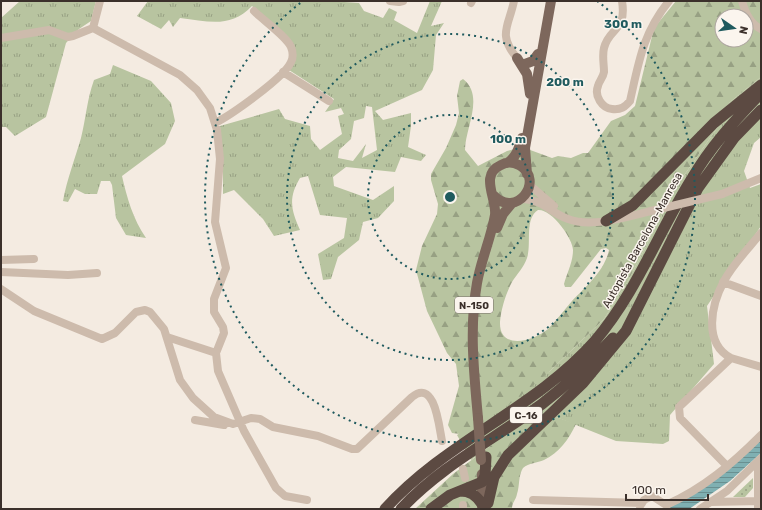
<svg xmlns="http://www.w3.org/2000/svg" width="762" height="510" font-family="Rubik,sans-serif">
<defs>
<pattern id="grass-tufts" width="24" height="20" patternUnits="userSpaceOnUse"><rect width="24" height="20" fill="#b8c4a0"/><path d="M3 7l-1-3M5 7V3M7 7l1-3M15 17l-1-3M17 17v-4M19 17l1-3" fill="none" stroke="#97a083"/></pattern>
<pattern id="forest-firs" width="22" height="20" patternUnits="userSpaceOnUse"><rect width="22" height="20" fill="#b8c4a0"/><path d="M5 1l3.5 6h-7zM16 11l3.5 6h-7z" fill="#97a083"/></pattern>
<pattern id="park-dots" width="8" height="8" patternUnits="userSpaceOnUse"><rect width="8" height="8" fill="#b8c4a0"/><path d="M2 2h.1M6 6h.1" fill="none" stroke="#97a083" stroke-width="1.8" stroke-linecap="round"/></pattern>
<pattern id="water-rules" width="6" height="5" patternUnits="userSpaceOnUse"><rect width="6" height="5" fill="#7fb0b2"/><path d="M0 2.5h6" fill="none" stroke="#699091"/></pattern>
</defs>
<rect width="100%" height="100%" fill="#f4ebe1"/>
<path fill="url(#grass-tufts)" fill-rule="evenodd" d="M20 1H96L91 21 79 29 66 43 46 117 15 136 6 127H1V18Z
M148 1H330L359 3 364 11 383 18 389 8 397 12 394 20 417 33 430 1H442L431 26 444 23 436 35 433 70 422 90 375 111 383 120 411 113V126L408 147 426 155 421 161 401 157 395 172 346 167 333 177 334 186 373 200 394 186V201L378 218 363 222 359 240 338 257 331 279 323 280 318 254 344 238 347 218 320 215 308 176 300 178C288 198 291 210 300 230L274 236 263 219 234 190 223 194V173L220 126 279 109 285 119 310 126 311 139 320 150 342 134 338 116 344 114 341 108 325 112 334 99 289 70 296 58 293 45 252 6C230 29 208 21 180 18L173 27 169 20 161 29 137 16ZM366 106 372 107 377 150 362 158 366 144 353 161 338 158 339 150 351 139 354 121 364 118Z
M113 65 151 81 171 103 175 121 165 144 122 176C127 198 133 219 146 238L126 235 116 218 112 185 110 181H101L97 194H85L75 189 68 202 63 201C67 179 75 159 81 138 86 118 87 99 94 80L110 74Z
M761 77V137L754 143 744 171 750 188 761 184V226L707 306 714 364 670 415 669 441 663 444 616 441 556 417 490 446 471 460 457 435 550 371 604 319 628 281 678 184 717 128 730 102Z"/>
<path fill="url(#forest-firs)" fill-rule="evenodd" d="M676 1H761V77L730 102 717 128 678 184 628 281 604 319 550 371 518 398 493 415 460 434 452 433 448 425 459 386 456 364 447 353 427 311 416 270 422 246 437 214 438 204 431 180V174L446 148 456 125 459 113 457 96 460 81 463 79C485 96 465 128 465 150L478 166 507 151 522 147 552 158 558 156 571 158 583 153H588L611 121 625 115 635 106 654 28ZM722 16H746V40H722ZM538 210C552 209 573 239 573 250 573 262 567 273 564 284L565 287H571L601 249 606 248 609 250C604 272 586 286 572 301 564 310 557 320 548 329 534 341 499 351 500 322 501 309 506 293 512 282 517 274 524 267 527 258 532 244 524 219 538 210Z
M541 414 556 417 576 424C569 439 559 453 544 460 537 463 529 463 523 468 518 476 520 485 517 494 516 500 512 502 512 509H415L453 474 490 446Z"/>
<path fill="url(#park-dots)" d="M753 478V488L745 497H733Z"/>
<path fill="url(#water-rules)" d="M761 439V453L730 481 695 505 689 509H667L687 498Z"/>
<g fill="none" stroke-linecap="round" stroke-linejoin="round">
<path stroke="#cdbbac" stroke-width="8" d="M390 1 399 2 403 1
M514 1C509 26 497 34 517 58
M622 1C627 32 609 27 604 48 602 56 604 64 604 72 603 78 599 81 598 86 594 96 602 108 612 109 621 110 625 107 630 101 639 61 643 33 669 1
M742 1C745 12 750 24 761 29
M471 3 472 1
M93 28 100 1
M1 38 49 30 68 37 73 36 93 28 180 75 197 90 210 108 217 130 220 159 215 222 226 268 214 299V312L223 327 224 333 216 353 218 371 244 431 276 488 285 496 307 500
M283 72 329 101
M215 123C231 115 285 77 291 62 293 58 293 52 291 47 287 37 263 20 254 11
M529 181 532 187 554 206
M722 194 761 178
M521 199C546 200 548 212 568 219 592 228 627 217 651 211
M1 260 34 259
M1 272 68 275 97 273
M723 282 761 296
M1 289 34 311 102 339 115 333 136 312 145 310 150 312 164 329 180 380 193 398 214 417 233 424 251 418 260 419 273 427 318 436 352 449H357L412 397C435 378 439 427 442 441
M167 337 216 353
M731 358C703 343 711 305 724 281 733 264 749 248 761 233
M195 420 224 425
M727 466 680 418 679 407 731 358 761 367
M463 469 465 478
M533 500 642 503
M711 502 761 501
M666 505C703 489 733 463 761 435
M640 506 644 500 652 496 666 505
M463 509V505
M700 509 727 491 761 458
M758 509V461"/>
<path stroke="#7d675c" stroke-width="10" d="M517 58 527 74 530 94
M525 64 533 61 538 54
M507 163C516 158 519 148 522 138
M527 174 525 148 551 1
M497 228 503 214 512 203
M478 418C474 373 469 328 477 283 481 260 491 238 495 215 497 198 479 175 501 165 506 162 513 162 519 165 546 180 516 220 493 195
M482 508V474"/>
<path stroke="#5c4a42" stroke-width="11" d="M606 221 633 205 714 123 761 85
M460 491C470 491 476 495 482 504
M488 503 494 477 508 455 583 383 626 331 698 188 734 138 761 110
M385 509C446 441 535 409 595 341 636 293 658 233 691 180 710 147 735 120 761 93
M401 509C442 465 495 439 542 404 568 384 591 362 613 338
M431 509 450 495 482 482 485 476 486 457"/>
<path stroke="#cdbbac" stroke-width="8" d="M651 211 722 194"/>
<path stroke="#7d675c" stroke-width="10" d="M478 418 481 460"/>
</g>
<g fill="none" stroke="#1f5a5e" stroke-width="2" stroke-dasharray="2 4">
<circle cx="450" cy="197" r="82"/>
<circle cx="450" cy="197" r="163"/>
<path d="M597 1A245 245 0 1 1 303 1"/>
</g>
<g text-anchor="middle" stroke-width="3" stroke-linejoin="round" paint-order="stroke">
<g fill="#fbf5ee" stroke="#756b66" stroke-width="1">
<rect x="455" y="297" width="38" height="16" rx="3"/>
<rect x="510" y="407" width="32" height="16" rx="3"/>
</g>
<g font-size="10" font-weight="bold" fill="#3b302b">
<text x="474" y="309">N-150</text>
<text x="526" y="419">C-16</text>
</g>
<g font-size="11" fill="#3b302b" stroke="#fbf5ee">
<text transform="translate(642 240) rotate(-61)" y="4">Autopista Barcelona-Manresa</text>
</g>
</g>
<circle cx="450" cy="197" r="6" fill="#1f5a5e" stroke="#fbf5ee" stroke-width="2"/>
<g font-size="12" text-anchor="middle" font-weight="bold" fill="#1f5a5e" stroke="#fbf5ee" stroke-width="3" stroke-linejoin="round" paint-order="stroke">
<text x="623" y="28">300 m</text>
<text x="565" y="86">200 m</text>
<text x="508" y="143">100 m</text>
</g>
<rect width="762" height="510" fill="none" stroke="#3b302b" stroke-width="4"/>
<g transform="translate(734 28) rotate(103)"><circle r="19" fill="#fbf5ee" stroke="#aea6a0"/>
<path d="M0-3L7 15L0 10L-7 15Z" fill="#1f5a5e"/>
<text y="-6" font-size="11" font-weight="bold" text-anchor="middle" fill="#3b302b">N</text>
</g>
<path d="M626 494v6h82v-6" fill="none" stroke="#3b302b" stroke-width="2"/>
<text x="632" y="494" font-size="12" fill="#3b302b" stroke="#fbf5ee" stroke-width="3" paint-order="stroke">100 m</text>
</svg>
